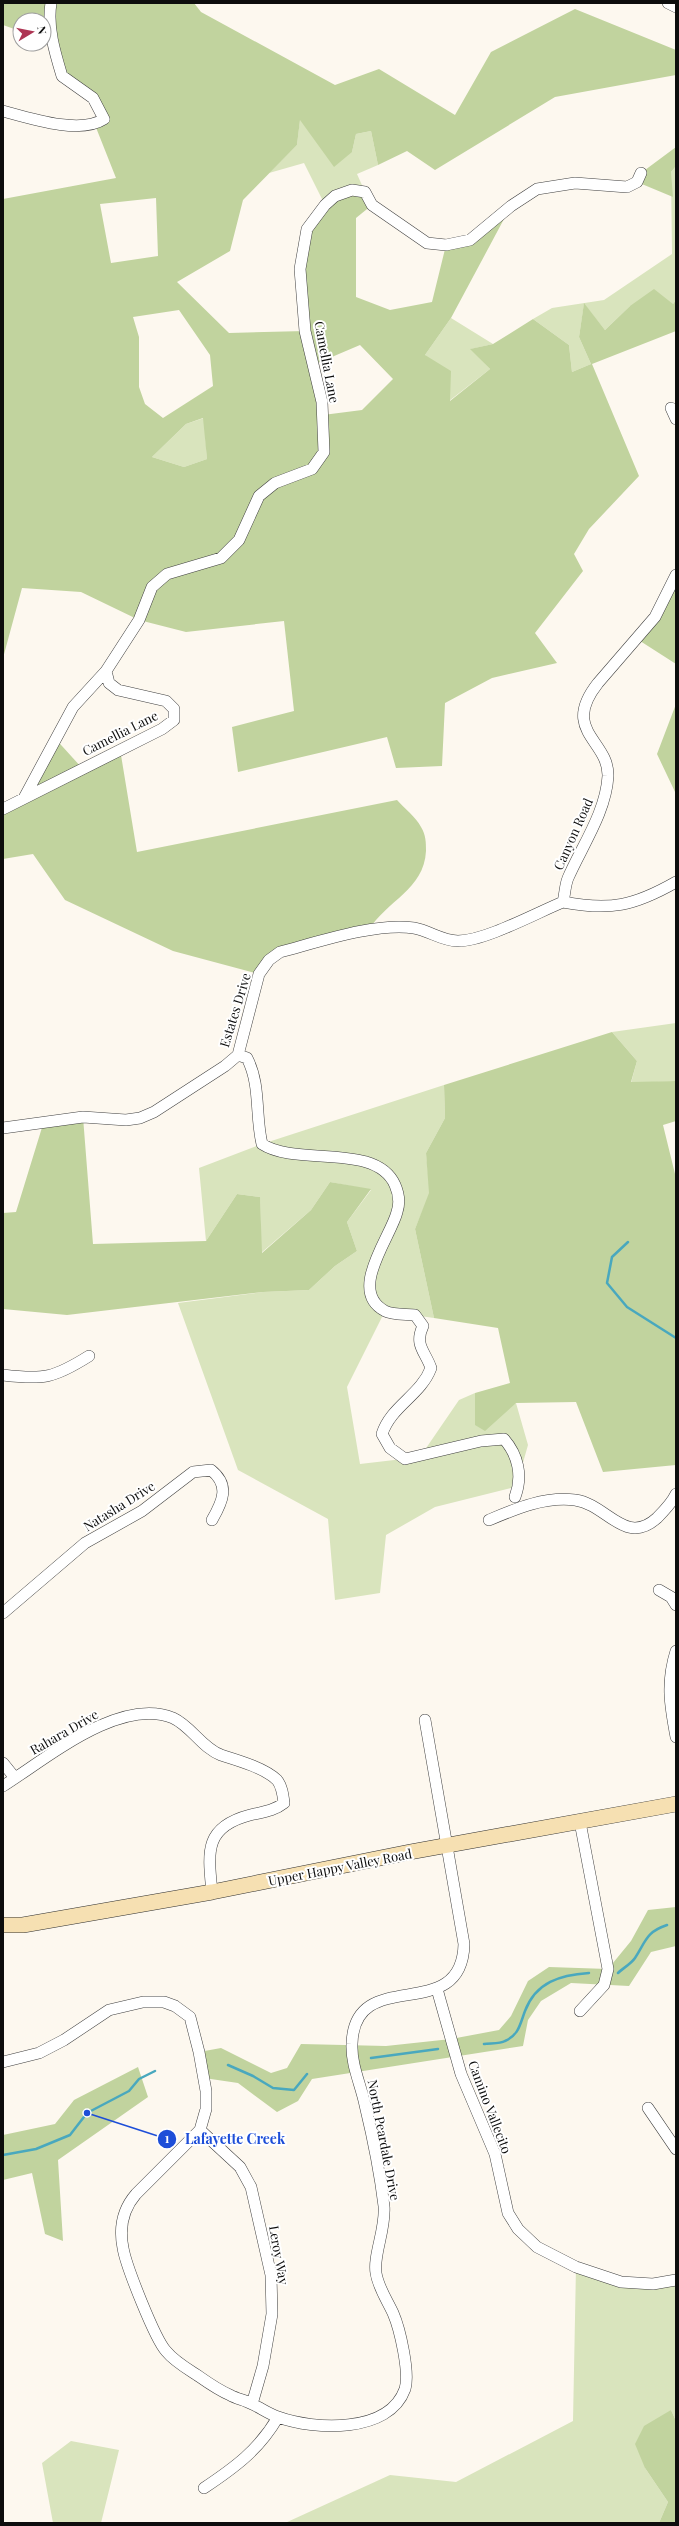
<svg xmlns="http://www.w3.org/2000/svg" width="679" height="2526" font-family="'Playfair Display',serif">
<rect width="100%" height="100%" fill="#fdf8ef"/>
<path fill="#d9e4bd" d="M300 119 317 141 352 152 356 134 371 131 378 165 357 174 365 192 325 205 304 163 269 173 297 145Z
M676 166V300L673 304 630 306 605 330 584 304 579 337 591 364 572 372 569 345 533 319 552 308 604 300 672 254 671 172Z
M451 318 493 344 471 349 490 369 449 401 425 355Z
M204 418 207 459 184 467 152 457 186 424Z
M676 1023V1081L631 1083 637 1061 612 1032Z
M444 1085 445 1118 426 1153 430 1193 415 1229 434 1318 385 1311 347 1387 360 1464 420 1457 459 1400 475 1393V1425L516 1403 528 1445 520 1473 519 1486 435 1507 386 1535 380 1593 335 1600 328 1519 238 1470 178 1303 263 1292 309 1290 335 1266 357 1251 347 1222 371 1190 330 1182 311 1210 261 1253 260 1197 237 1194 206 1241 199 1168 262 1144Z
M576 2267 621 2282 676 2280V2421L671 2410 645 2468 668 2502 659 2523H285L390 2475 456 2482 573 2421Z
M71 2441 119 2450 101 2523H53L42 2463Z"/>
<path fill="#c1d39e" fill-rule="evenodd" d="M3 3H194L201 12 335 85 379 69 455 115 491 52 575 9 676 50V75L555 97 435 170 407 151 378 165 371 131 356 134 352 152 334 167 300 120 297 145 243 200 230 251 177 282 229 333 305 331 300 269 307 229 335 196 365 192 372 205 356 218V297L390 310 432 302 446 245 470 240 511 206 451 318 425 355 451 371 450 401 490 369 470 349 493 344 533 319 569 345 572 372 591 364 579 337 584 303 605 330 630 306 654 289 673 304 676 300V331L592 364 639 476 589 529 574 554 583 571 535 633 557 663 492 678 445 703 442 766 396 768 387 737 238 772 232 727 294 711 284 621 186 632 139 620 81 592 22 588 3 658V199L116 178 95 125 102 112 62 76 53 42 44 39V20H20V31L3 25ZM156 198 158 256 111 263 100 204ZM179 310 210 355 213 386 163 418 145 404 139 387V337L133 317ZM360 345 393 379 362 410 323 415 313 365ZM203 418 207 459 184 467 152 457 186 424Z
M676 147V166L671 172 673 197 637 182 641 173Z
M676 575V664L637 639Z
M676 704V794L657 754Z
M52 735 82 768 120 749 137 852 397 800C404 808 416 817 421 827 426 835 426 843 426 851 424 890 387 900 368 931L280 952 259 974 173 951 65 900 33 854 3 859V809L24 798Z
M612 1032 637 1061 631 1082 676 1081V1121L663 1125 676 1178V1465L603 1472 576 1402 516 1403 485 1431 475 1425V1393L510 1383 498 1328 434 1318 415 1229 429 1193 426 1153 445 1118 444 1085Z
M83 1117 93 1244 206 1241 237 1194 260 1197 262 1253 311 1210 330 1182 371 1189 347 1222 357 1251 335 1266 309 1290 263 1292 67 1315 3 1309V1213L16 1212 44 1121Z
M676 1907V1946L651 1952 629 1986 571 1983 541 2001 528 2020 523 2046 312 2079 298 2101 277 2112 238 2083 204 2078 199 2052 221 2048 271 2073 287 2068 301 2044 386 2046 451 2039 499 2030 511 2016 528 1981 549 1967 608 1969 631 1941 648 1910Z
M138 2067 148 2097 58 2160 63 2241 45 2234 32 2173 3 2180V2135L55 2124 74 2100Z
M671 2410 676 2421V2523H659L668 2502 645 2468 635 2444 644 2426Z"/>
<g fill="none" stroke-linecap="round" stroke-linejoin="round">
<path stroke="#49a8be" stroke-width="2.5" d="M628 1242 612 1257 607 1283 627 1307 676 1338
M618 1973C623 1968 631 1964 635 1958 646 1941 646 1932 667 1925
M484 2044C490 2043 500 2044 505 2041 519 2035 520 2024 525 2011 536 1982 560 1975 589 1973
M371 2058 438 2049
M228 2065 253 2076 273 2088 294 2090 307 2074
M3 2155 36 2149 70 2135 87 2113 129 2091 139 2079 155 2071"/>
<g stroke="#404040" stroke-width="12">
<path id="street" d="M668 3 676 7
M3 111C29 118 80 135 104 119L93 98 62 76C55 53 47 27 51 3
M671 408 676 419
M24 798 73 707 106 671
M3 809 162 729 174 720V709L166 701 118 690 109 683 106 671 139 620 152 587 167 574 221 558 239 540 259 496 275 483 312 469 324 452 322 402 305 331 300 269 307 229 325 205 335 196 352 190 365 192 372 205 427 243 446 245 470 240 511 206 537 189 575 183 627 187 637 182 641 173
M563 902C565 894 565 885 568 878 582 846 606 812 608 776 609 740 560 731 598 683L655 617 676 575
M563 902C610 911 634 906 676 882
M238 1055 247 1058C261 1085 255 1115 262 1144 297 1167 376 1142 395 1185 399 1194 400 1203 397 1212 391 1237 347 1291 385 1311 392 1315 406 1314 415 1315L423 1326C414 1345 425 1351 431 1368 421 1395 391 1406 382 1434L390 1448 405 1459 481 1441 504 1439C518 1455 523 1476 515 1497
M3 1128 83 1117 126 1120 140 1118 154 1112 225 1066 238 1055 259 974 269 960 280 952C318 942 377 922 414 928 430 931 442 941 458 941 485 941 536 913 563 902
M3 1375C44 1380 54 1378 89 1356
M489 1520C515 1509 545 1496 575 1500 607 1504 625 1547 657 1518 664 1511 672 1503 676 1494
M659 1590 671 1597 676 1605
M3 1613 85 1543 142 1511 193 1472 211 1470C230 1485 223 1501 212 1520
M676 1651C666 1683 670 1705 676 1737
M3 1763 15 1778
M3 1786C46 1759 120 1696 173 1718 191 1726 202 1748 221 1755 237 1760 265 1768 277 1780 282 1786 283 1795 284 1803 274 1811 262 1812 250 1815 204 1827 208 1852 212 1892
M580 1822 608 1969 604 1985 580 2011
M437 1989 461 2074 495 2154 508 2213 518 2229 537 2247 576 2267 621 2282 653 2284 676 2280
M3 2062 39 2053 64 2040 109 2010 143 2002H164L175 2006 190 2017 199 2052 206 2091V2109L200 2130 136 2194C123 2209 119 2228 123 2248 126 2266 155 2339 166 2351 174 2361 186 2368 197 2375 207 2382 218 2390 230 2395 237 2399 245 2400 252 2404 261 2408 269 2414 278 2417 314 2430 389 2434 405 2389 410 2373 400 2329 393 2313 387 2300 378 2287 376 2273 373 2255 386 2229 384 2206 380 2173 373 2138 365 2105 361 2085 351 2065 352 2044 354 1963 462 2027 464 1944L425 1720
M648 2108 676 2149
M200 2130 240 2167 251 2187 271 2275 272 2314 263 2366 252 2404
M204 2488C234 2468 259 2450 278 2417"/>
</g>
<g stroke="#2f2f2f" stroke-width="16">
<path id="secondary" d="M3 1925H23L212 1892 410 1852 676 1804"/>
</g>
<use href="#street" stroke="#fff" stroke-width="11"/>
<use href="#secondary" stroke="#f6e0b2" stroke-width="15"/>
</g>
<g text-anchor="middle" stroke-width="4" stroke-linejoin="round" paint-order="stroke">
<g font-size="13" fill="#0d0d0d" stroke="#fff">
<text transform="translate(327 362) rotate(79)" y="5">Camellia Lane</text>
<text transform="translate(120 733) rotate(-27)" y="5">Camellia Lane</text>
<text transform="translate(573 834) rotate(-66)" y="5">Canyon Road</text>
<text transform="translate(235 1010) rotate(-73)" y="5">Estates Drive</text>
<text transform="translate(119 1506) rotate(-32)" y="5">Natasha Drive</text>
<text transform="translate(64 1732) rotate(-30)" y="5">Rahara Drive</text>
<text transform="translate(340 1867) rotate(-11)" y="5">Upper Happy Valley Road</text>
<text transform="translate(490 2107) rotate(69)" y="5">Camino Vallecito</text>
<text transform="translate(384 2140) rotate(79)" y="5">North Peardale Drive</text>
<text transform="translate(279 2255) rotate(80)" y="5">Leroy Way</text>
</g>
</g>
<path fill="none" stroke="#1d4ed8" stroke-width="1.5" d="M87 2113L167 2139"/>
<g fill="#1d4ed8" stroke="#fff" stroke-width="1.5">
<circle cx="87" cy="2113" r="4"/>
<circle cx="167" cy="2139" r="10"/>
</g>
<g font-size="12" text-anchor="middle" font-weight="bold" fill="#fff">
<text x="167" y="2143">1</text>
</g>
<g font-size="14" text-anchor="middle" font-weight="bold" fill="#1d4ed8" stroke="#fff" stroke-width="4" stroke-linejoin="round" paint-order="stroke">
<text x="235" y="2144">Lafayette Creek</text>
</g>
<rect width="679" height="2526" fill="none" stroke="#0d0d0d" stroke-width="8"/>
<g transform="translate(32 32) rotate(80)"><circle r="19" fill="#ffffff" stroke="#9e9e9e"/>
<path d="M0-3L7 15L0 10L-7 15Z" fill="#ae3554"/>
<text y="-6" font-size="11" font-weight="bold" text-anchor="middle" fill="#0d0d0d">N</text>
</g>
</svg>
